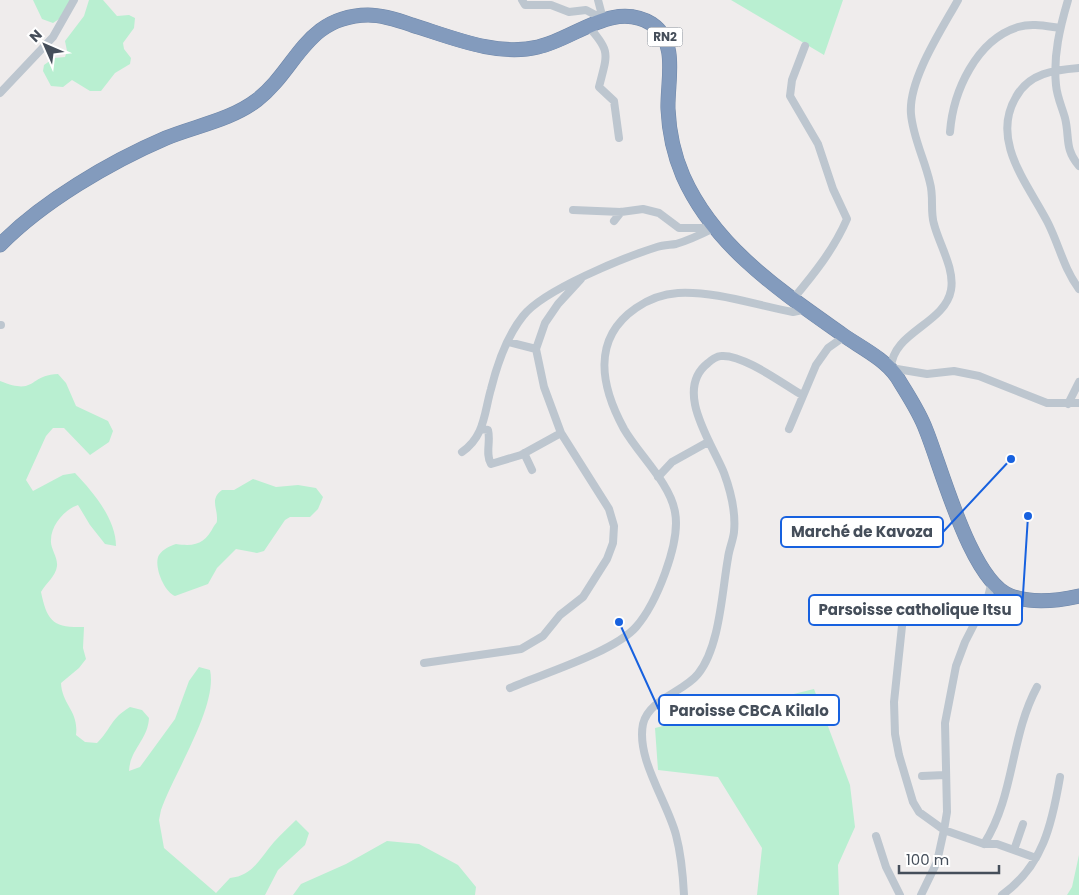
<svg xmlns="http://www.w3.org/2000/svg" width="1079" height="895" font-family="Poppins,sans-serif">
<rect width="100%" height="100%" fill="#efecec"/>
<path fill="#b9efd1" d="M33 0H72L62 17 53 23 42 19Z
M89 0H103L117 16 129 15 135 18 134 28 123 43 124 49 131 58 130 64 115 73 101 91H90L72 80 63 87 51 86 43 71 44 65 54 58 65 57 67 51 65 41 84 16Z
M731 0H843L824 55Z
M58 374 66 383 76 406 108 421 113 431 109 442 90 455 64 428H53L46 436 26 480 33 491 63 475 75 473C93 492 116 519 116 546L105 544 90 525 78 505C65 509 51 525 51 540 50 548 58 557 57 566 56 576 46 583 41 592 47 621 53 628 84 627L83 648 86 659 79 668 61 683C62 705 79 711 76 735L85 742 97 743C112 728 110 719 130 707L142 710 149 718C148 740 130 749 129 771L140 767 175 719 189 681 199 667 210 670C218 706 174 773 161 810L159 820 164 848 216 893 230 878C253 876 260 858 274 842 281 834 289 827 296 820L309 833 305 845 278 870 265 895H0V381C37 396 28 375 58 374Z
M253 479 276 487 298 485 316 488 323 497 318 509 310 517H290L285 520 264 551 257 553 236 549 217 568 208 584 175 596C164 592 153 565 159 555 163 549 170 546 176 544 197 547 205 543 214 526 217 522 217 523 217 518 217 507 210 499 222 490H234Z
M814 689 850 785 855 827 838 865 839 895H757L762 848 718 777 658 770 655 728Z
M387 841 419 844 458 865 476 887 475 895H293L301 884 346 864Z
M1079 855V895H1067L1072 887Z"/>
<g fill="none" stroke-linecap="round" stroke-linejoin="round">
<g stroke="#6e86a8" stroke-width="15">
<path id="highway" d="M0 245C42 202 110 162 166 138 195 126 231 120 257 100 297 69 305 16 368 15 383 15 398 20 412 25 451 37 497 57 538 47 575 39 613 0 652 24 679 42 667 82 668 109 669 132 674 155 683 176 715 248 781 291 843 335 860 347 885 359 897 377 907 394 919 411 926 430 942 469 971 582 1011 596 1033 604 1057 601 1079 596"/>
</g>
<path stroke="#bdc6cf" stroke-width="8" d="M522 0 525 5H551L569 12 586 10 603 19
M598 0 603 19
M958 0C942 29 908 80 911 114 913 138 925 160 930 183 934 197 930 211 934 224 939 244 955 269 951 290 945 324 892 332 891 368L927 374 954 371 979 376 1047 403H1079
M1068 0C1060 27 1053 56 1056 85 1057 97 1062 107 1065 118 1070 138 1064 148 1079 166
M587 25C612 52 607 54 599 87L614 101 619 138
M1079 68C1054 70 1029 73 1016 97 990 141 1028 184 1048 223 1059 245 1064 269 1079 289
M0 93 53 37 74 0
M950 132C953 92 976 40 1018 27 1032 23 1045 26 1060 28
M614 221 621 212
M793 299C814 274 834 249 847 219L833 189 818 144 790 96 792 80 805 46
M0 325H1
M508 342 536 349
M1068 404 1079 382
M482 429 488 430C491 441 485 454 491 464L521 455 561 433
M789 429 816 365 828 348 845 336
M462 452C485 436 484 413 491 389 497 365 507 336 523 316 543 290 625 257 657 247 663 245 670 245 676 244 690 240 702 234 714 228H679L659 213 643 209 621 212 573 210
M524 453 532 470
M658 477 672 462 708 442
M904 607 894 702 895 734 899 755 913 802 919 812 944 830 984 844H997L1036 858
M424 663 521 649 543 636 560 615 583 597 607 559 613 543 614 526 609 509 561 433 544 387 536 349 545 323 558 304 581 279
M510 688C542 674 614 652 636 627 656 604 681 543 675 512 670 483 639 455 624 429 601 387 591 339 636 308 649 299 662 294 678 293 716 291 755 305 793 312L807 309
M922 776 945 775
M876 836 886 867 900 895
M984 844C1015 795 1010 737 1037 687
M1014 850 1023 824
M684 895C683 875 681 854 676 835 667 801 636 759 643 724 649 699 684 692 698 674 720 647 722 591 728 558 729 549 733 541 734 532 736 512 731 492 724 473 712 443 673 390 708 363 711 360 717 356 721 356 743 354 783 384 802 395
M921 895 937 862 944 830 947 812 945 723 956 666 965 642 988 597 992 581
M1002 895C1043 866 1052 824 1060 777"/>
<use href="#highway" stroke="#839bbd" stroke-width="14"/>
</g>
<g text-anchor="middle" stroke-width="4.5" stroke-linejoin="round" paint-order="stroke">
<rect fill="#fff" stroke="#7d838c" stroke-width="1" x="647.5" y="27.5" width="35" height="19" rx="4"/>
<g font-size="12" font-weight="bold" fill="#454e5a">
<text x="665" y="41">RN2</text>
</g>
</g>
<path fill="none" stroke="#1761df" stroke-width="2" d="M1011 459L943 532M1028 516L1022 610M619 622L659 710"/>
<g fill="#1761df" stroke="#fff" stroke-width="2">
<circle cx="1011" cy="459" r="5"/>
<circle cx="1028" cy="516" r="5"/>
<circle cx="619" cy="622" r="5"/>
</g>
<g fill="#fff" stroke="#1761df" stroke-width="2">
<rect x="781" y="517" width="162" height="30" rx="5"/>
<rect x="809" y="595" width="213" height="30" rx="5"/>
<rect x="659" y="695" width="180" height="30" rx="5"/>
</g>
<g font-size="15" text-anchor="middle" font-weight="bold" fill="#454e5a">
<text x="862" y="537">Marché de Kavoza</text>
<text x="915" y="615">Parsoisse catholique Itsu</text>
<text x="749" y="716">Paroisse CBCA Kilalo</text>
</g>
<g transform="translate(45 45) rotate(315)" stroke="#ffffff" stroke-width="4" paint-order="stroke">
<path d="M0-4L9 19L0 12L-9 19Z" fill="#454e5a"/>
<text y="-8" font-size="14" font-weight="bold" text-anchor="middle" fill="#454e5a">N</text>
</g>
<path d="M899 865v8h100v-8" fill="none" stroke="#454e5a" stroke-width="2.5"/>
<text x="906" y="865" font-size="15" fill="#454e5a" stroke="#ffffff" stroke-width="4" paint-order="stroke">100 m</text>
</svg>
